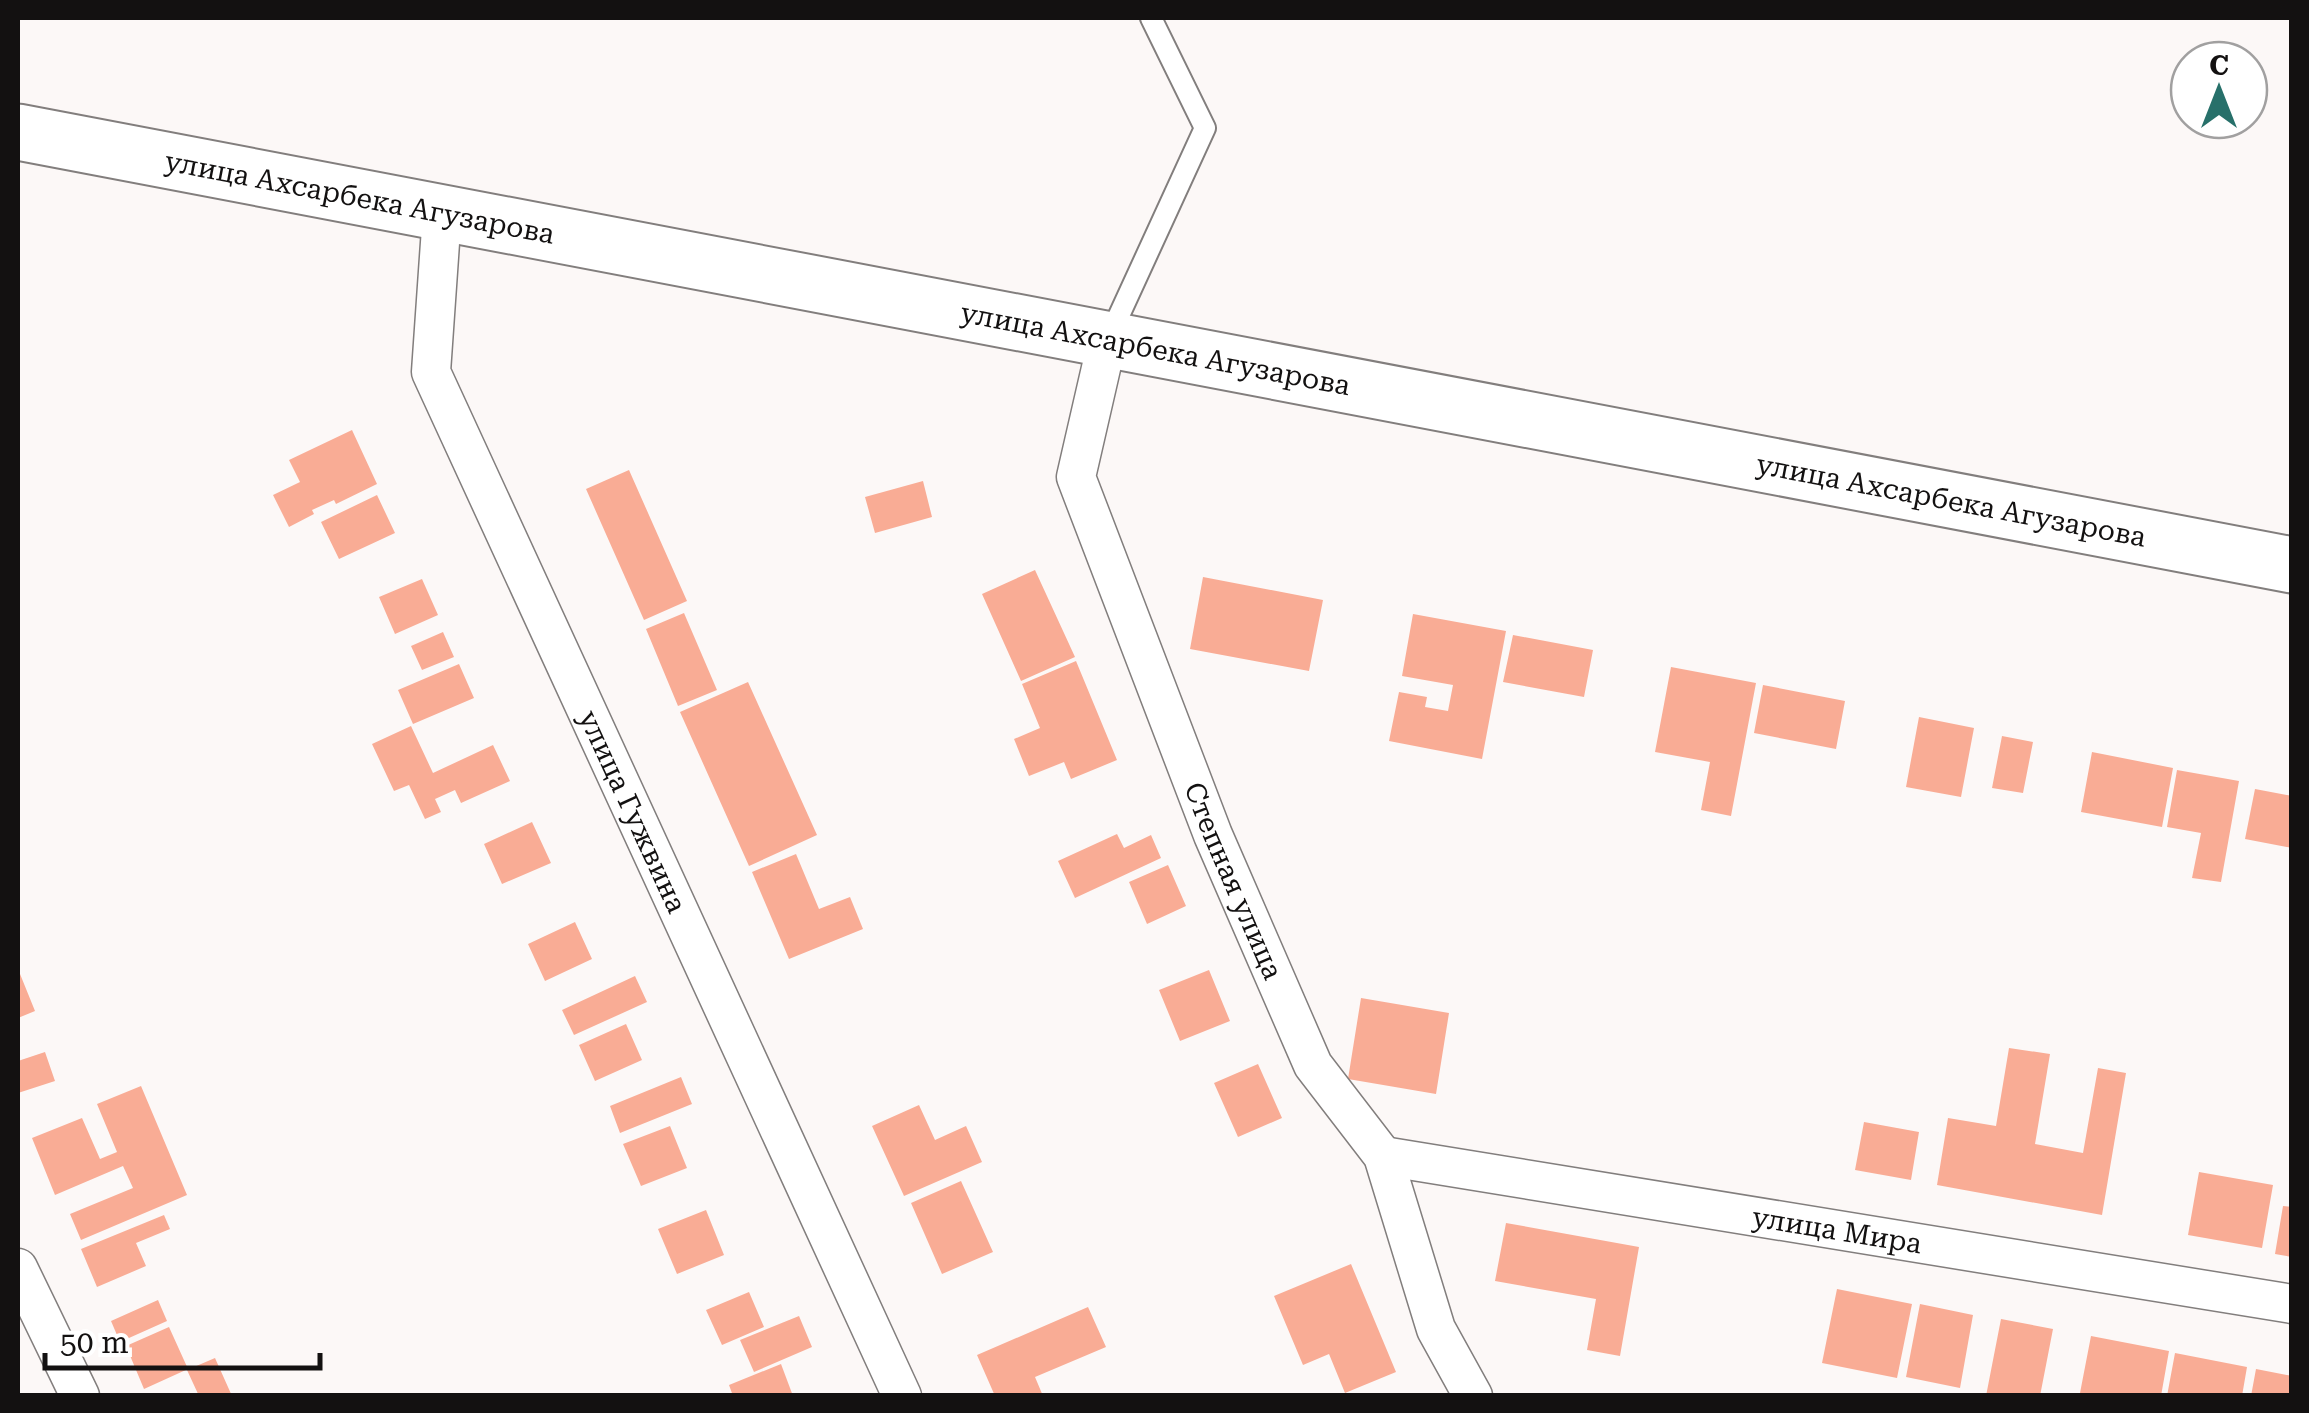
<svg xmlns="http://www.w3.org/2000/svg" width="2309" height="1413" font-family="'Roboto Serif',serif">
<rect width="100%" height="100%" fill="#fcf8f7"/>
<path fill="#f9ac95" d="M352 430 377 484 336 504 334 500 312 510 314 514 289 527 273 495 300 482 289 460Z
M629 470 687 601 644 620 586 489Z
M923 481 932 517 875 533 865 497Z
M377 495 395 533 339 559 321 522Z
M1035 570 1075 657 1021 681 982 594Z
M1203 577 1323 600 1309 671 1190 649Z
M422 579 438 615 395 634 379 597Z
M684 613 717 690 678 706 646 629Z
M1413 614 1506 631 1482 759 1389 741 1399 692 1427 697 1425 707 1448 711 1453 685 1402 676Z
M443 632 454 657 422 670 411 646Z
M1513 635 1593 650 1584 697 1503 682Z
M1076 661 1117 760 1071 779 1064 762 1029 776 1014 739 1040 728 1022 684Z
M459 664 474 698 413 724 398 690Z
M1671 667 1756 683 1731 816 1701 810 1710 762 1655 752Z
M748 682 817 835 749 866 680 712Z
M1763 685 1845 701 1836 749 1754 733Z
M1919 717 1974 728 1961 797 1906 787Z
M411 726 433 773 493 745 510 781 461 803 455 790 435 799 441 812 425 819 409 785 394 791 372 744Z
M2002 736 2033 742 2023 793 1992 788Z
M2092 752 2173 768 2162 827 2081 812Z
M2177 770 2239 781 2221 882 2192 878 2201 833 2167 827Z
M2255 789 2292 796V848L2245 839Z
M532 822 551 863 502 884 484 844Z
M1117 834 1124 848 1151 835 1161 858 1075 898 1058 861Z
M796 854 819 909 850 897 863 929 789 959 752 872Z
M1168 865 1186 906 1147 924 1129 882Z
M575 922 592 959 545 981 528 944Z
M18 969 35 1011 18 1018Z
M1209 970 1230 1021 1180 1041 1159 990Z
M635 976 647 1002 574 1035 562 1010Z
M1361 998 1449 1013 1436 1094 1348 1079Z
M626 1024 642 1060 595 1081 579 1045Z
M2009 1048 2050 1054 2035 1144 2083 1153 2098 1068 2126 1073 2102 1215 1937 1185 1948 1118 1996 1126Z
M45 1052 55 1081 18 1093V1061Z
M1258 1064 1282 1118 1238 1137 1214 1083Z
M681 1077 692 1104 620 1133 610 1106Z
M141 1086 187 1195 81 1240 70 1214 133 1188 123 1166 55 1195 32 1138 82 1118 100 1159 117 1152 97 1104Z
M919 1105 935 1140 966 1126 982 1162 904 1196 872 1126Z
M1864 1122 1919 1132 1911 1180 1855 1170Z
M670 1126 687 1168 641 1186 623 1144Z
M2199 1172 2273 1185 2262 1248 2188 1235Z
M961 1181 993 1252 942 1274 911 1203Z
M2283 1206 2292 1207V1257L2275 1254Z
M706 1210 724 1255 677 1274 658 1229Z
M164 1215 170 1229 136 1243 146 1266 97 1287 81 1249Z
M1506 1223 1639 1247 1620 1356 1587 1350 1596 1299 1495 1281Z
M1351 1264 1396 1372 1345 1393 1329 1354 1303 1365 1274 1296Z
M1837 1289 1912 1304 1897 1378 1822 1363Z
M749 1292 764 1327 722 1345 706 1310Z
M158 1300 167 1321 120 1342 111 1321Z
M1920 1304 1973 1315 1960 1388 1906 1377Z
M1088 1307 1106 1347 1035 1377 1043 1396H995L977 1355Z
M799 1316 812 1347 754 1372 740 1340Z
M2001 1319 2053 1329 2040 1396H1986Z
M169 1327 188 1369 144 1389 126 1346Z
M2091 1336 2169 1351 2161 1396 2080 1393Z
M2175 1353 2247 1367 2242 1396H2167Z
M215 1358 232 1396H199L187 1370Z
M781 1364 793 1396H733L729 1385Z
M2256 1369 2292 1376V1396H2251Z"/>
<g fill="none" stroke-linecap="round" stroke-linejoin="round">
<g stroke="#827e7d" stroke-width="24">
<path id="lane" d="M1110 335 1205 128 1151 18"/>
</g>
<g stroke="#827e7d" stroke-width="41">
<g id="street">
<path id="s1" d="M442 214 431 372 902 1396"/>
<path id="s2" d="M1107 342 1076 477 1213 835 1313 1065 1383 1156 1436 1329 1473 1396"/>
<path id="s3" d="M1383 1156 2292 1304"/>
<path d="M18 1268 80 1396"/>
</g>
</g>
<g stroke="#827e7d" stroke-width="59">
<g id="secondary">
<path id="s4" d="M18 132 2292 565"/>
</g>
</g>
<use href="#lane" stroke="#fff" stroke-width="20"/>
<use href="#street" stroke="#fff" stroke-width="38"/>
<use href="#secondary" stroke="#fff" stroke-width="55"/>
</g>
<g text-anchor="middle" stroke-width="10" stroke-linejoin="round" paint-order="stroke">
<g font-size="28" fill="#131111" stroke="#fff">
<text dy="10" stroke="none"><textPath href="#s4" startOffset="348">улица Ахсарбека Агузарова</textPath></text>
<text dy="10" stroke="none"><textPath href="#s4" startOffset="1158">улица Ахсарбека Агузарова</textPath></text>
<text dy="10" stroke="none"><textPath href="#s4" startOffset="1968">улица Ахсарбека Агузарова</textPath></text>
<text dy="10" stroke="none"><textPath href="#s1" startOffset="642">улица Гужвина</textPath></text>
<text dy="10" stroke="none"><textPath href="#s2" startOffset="572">Степная улица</textPath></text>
<text dy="10" stroke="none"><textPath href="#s3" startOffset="460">улица Мира</textPath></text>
</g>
</g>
<rect width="2309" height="1413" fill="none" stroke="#131111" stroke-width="40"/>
<g transform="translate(2219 90)"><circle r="48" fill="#ffffff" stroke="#a1a0a0" stroke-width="2.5"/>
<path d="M0-8L18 38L0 25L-18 38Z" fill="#27706a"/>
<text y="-15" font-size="28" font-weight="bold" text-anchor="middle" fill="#131111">С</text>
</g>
<path d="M45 1353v15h275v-15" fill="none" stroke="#131111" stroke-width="5"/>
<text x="60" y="1353" font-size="30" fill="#131111" stroke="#ffffff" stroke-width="8" paint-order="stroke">50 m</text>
</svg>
